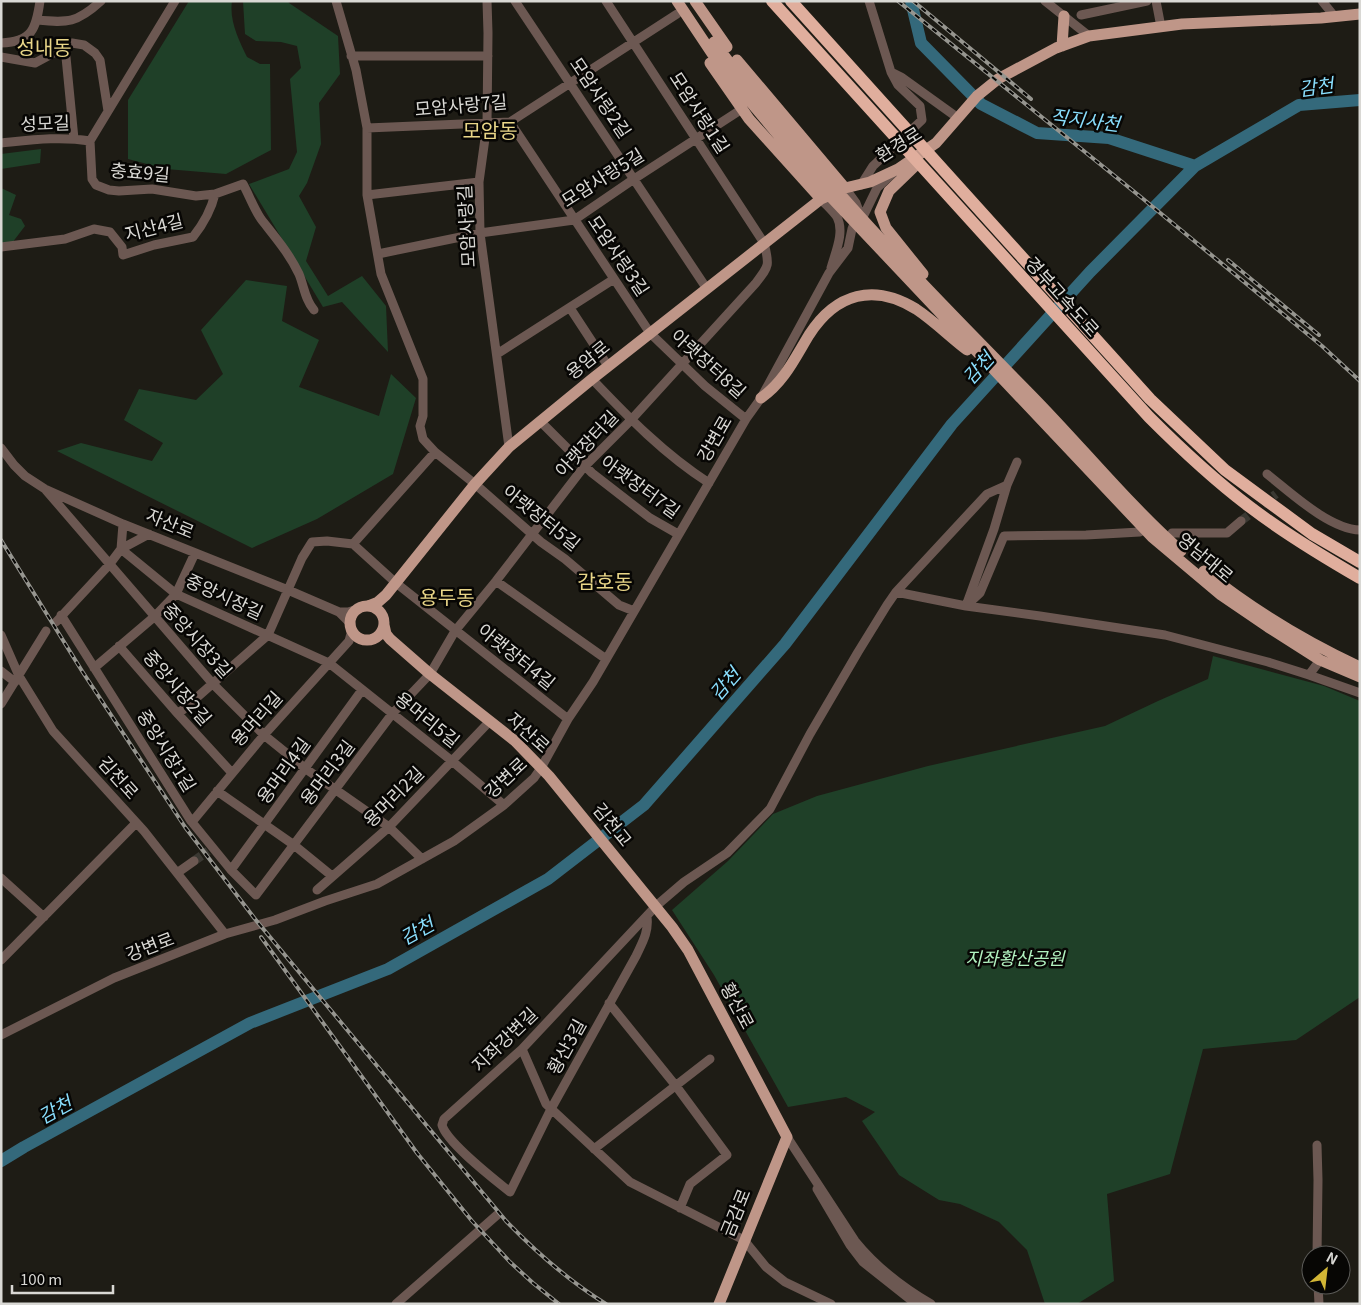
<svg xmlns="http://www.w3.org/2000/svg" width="1361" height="1305" font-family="Georgia,'Noto Sans KR',serif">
<rect width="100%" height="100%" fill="#1e1c15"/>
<path fill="#1f4028" d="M189 1H232C229 21 239 40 247 57L260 64H270L271 150 226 174 166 169 128 159V100Z
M243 1H288L289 3 338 36 340 74 319 103 321 144 307 183 299 196 316 227 306 261 328 296 362 276 386 306 388 352 342 302 323 307 249 184 289 169 297 152 290 79 301 68 297 46 281 42 256 41 245 34Z
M41 149 40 163 1 169V154Z
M1 188 16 195 9 215 21 219 25 226 12 243 1 244Z
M246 280 287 286 282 321 319 340 299 387 379 416 391 374 416 398 393 474 317 519 252 548 57 451 81 443 152 461 163 443 124 420 139 389 196 400 223 374 201 330Z
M1213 656 1324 686 1360 701V997L1296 1040 1203 1049 1170 1174 1107 1194 1114 1281 1077 1304H1045L1027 1250 999 1222 960 1204 939 1200 899 1175 862 1121 875 1112 846 1097 788 1107 714 975 672 910 728 861 773 814 817 796 928 766 1105 726 1158 701 1208 679Z"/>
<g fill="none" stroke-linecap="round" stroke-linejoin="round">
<path stroke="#34697b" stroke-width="12" d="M911 1 921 43 981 104 1037 133 1109 138 1195 166
M1 1161 24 1147 250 1023 388 969 548 879 644 805 785 644 952 424 1090 272 1195 166 1299 105 1360 100"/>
<path stroke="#3a3832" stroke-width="9" stroke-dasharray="9 4.5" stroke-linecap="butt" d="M1241 521 1276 494
M194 861 208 851"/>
<path stroke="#6c5852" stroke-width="9" d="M175 1 90 141 92 179 96 185 109 190 119 191 152 189 196 196 215 194 243 184C249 195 254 209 261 219 275 237 289 253 299 274 304 286 305 300 314 310
M336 1 356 70 367 128V195L381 274 423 379V416L420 426 423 439 435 452 475 484 541 542 565 559 619 605 634 611
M487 1 488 33 487 124 479 182 480 233 509 447
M515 1 707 289
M1045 1 1089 36
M1156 1 1161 27
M1322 1 1335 17
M1081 15 1147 1
M37 20C68 23 77 23 101 1
M1 43C32 42 36 29 40 1
M65 47 74 139
M351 56H488
M1 57 35 63 72 43 84 45 95 53 100 60 108 111
M891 72 901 77 958 118
M510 122 650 333 705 386 746 419
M367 128 510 122 677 14
M1 143C31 140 60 136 90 141
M861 185 873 166 922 120 920 106 898 85 891 72 869 1
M367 195 479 182
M821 199C826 205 833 211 837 217 845 232 835 253 831 268
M860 223 877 188 892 174
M1 247 65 239 94 229 110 232 122 247 123 255 154 245 193 237C204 223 211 211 215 194
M378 254 480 233 574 220 634 179 742 109
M570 308 608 366
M497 354 614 279
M592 379C628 417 664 454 709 483
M540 421 592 473 650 518 678 534
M1 448 14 465 25 476 45 489 123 524 288 590 339 612 351 624
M1267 474C1290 492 1329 529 1360 530
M45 489 213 684 264 735 306 769 389 827 422 859
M1172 533H1227L1241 521
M353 544 435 452
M121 549 176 594 329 663 452 761 504 805
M121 549 123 524
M496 581 606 659
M896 592 966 606 1040 616 1165 635 1268 662 1309 675 1320 660
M967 603 994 529 1007 485 1017 462
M966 606 980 593 1004 536 1086 535 1140 532
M339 612H348L358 609
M61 615 191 821 231 870 256 895 392 714 430 674 455 631 496 581 583 468 631 420 755 284C769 266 770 266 764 243L606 1
M56 622 109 565 121 549 149 534
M1 635 19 676 53 731 144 831 225 934
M119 646 178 714 232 773
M94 668 154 617 176 594 195 553
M1 671 15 682
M1309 675 1360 693
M1 704 46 631
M178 714 268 635 302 558 312 542 327 541 353 544 396 583 568 719
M217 791 294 845 332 876
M192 822 264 735 349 641 352 630
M231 870 362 690
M177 873 194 861
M1 878 44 917
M317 890 389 827 489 722
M647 917C649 932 642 943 636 956L551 1109 510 1192C494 1179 447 1143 442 1125L444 1119 522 1049 656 906 684 882 727 853 770 809 810 734 858 652 887 605 896 592 987 494 1007 485
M1 960 136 823
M609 1003 676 1086 727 1155 690 1184 680 1208
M1 1035 114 978 225 934 275 920 325 901 377 884 454 841 504 805 534 778 541 768 568 719 593 682 746 419 761 398 829 273 848 248 852 229 859 211 856 203 845 188
M522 1049 546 1104 630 1182 744 1240 766 1267 785 1282 831 1304
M787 1137 855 1241C876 1267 902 1287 931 1304
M1317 1145 1318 1180 1317 1255
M594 1149 710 1059
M817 1189 850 1245 863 1262 916 1304
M1318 1285 1319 1304
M396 1304 497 1215"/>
<path stroke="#bf9688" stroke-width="11" d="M677 1 715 58 743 93 827 193 1152 537 1221 595 1268 627 1320 660 1360 677
M695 1 727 47
M714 42C736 73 761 101 785 130 862 223 947 310 1032 396 1082 447 1127 503 1181 551
M1062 46 1064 16
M737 60 845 188
M710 63 749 119 821 199
M918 163 889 191 880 212 886 228 923 274
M761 398C784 382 795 358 809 335 836 293 874 283 916 309 934 321 950 337 967 350
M1204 571C1253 610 1304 641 1360 667
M368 606 378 602 386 595 475 484 509 447 592 379 821 199 845 188 870 182 898 169 936 143 977 96 998 79 1056 48 1089 36 1182 24 1321 18 1360 14
M350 623a17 17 0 1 1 34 0a17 17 0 1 1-34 0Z
M384 625 386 634 390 639 430 674 515 741 549 776 672 927 688 950 787 1137 719 1304"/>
<path stroke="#e0ae9d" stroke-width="12" d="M772 1 1149 417C1181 449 1214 480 1250 507 1284 533 1322 556 1360 578
M791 1 1150 399 1225 470 1312 534 1360 562"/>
<g stroke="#96958f" stroke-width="4">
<path id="rail" d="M898 1 1142 198 1322 346 1360 381
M913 1 1031 99
M1228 260 1319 335
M1 540 82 671 185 827 255 919 506 1221C536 1252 569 1281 606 1304
M261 937 417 1153 472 1221 510 1262 533 1283 559 1304"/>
</g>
<use href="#rail" stroke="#070604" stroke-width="2" stroke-dasharray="5.5" stroke-linecap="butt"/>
</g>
<g text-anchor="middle" stroke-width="5" stroke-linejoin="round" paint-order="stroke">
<g font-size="18" fill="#d9d8d4" stroke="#070604">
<text transform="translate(600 98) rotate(56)" y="6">모암사랑2길</text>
<text transform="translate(461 106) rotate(-5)" y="6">모암사랑7길</text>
<text transform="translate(699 113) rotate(57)" y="6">모암사랑1길</text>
<text transform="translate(45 124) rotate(-2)" y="6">성모길</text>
<text transform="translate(899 145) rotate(-32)" y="6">환경로</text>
<text transform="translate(140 173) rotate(5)" y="6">충효9길</text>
<text transform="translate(603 178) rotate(-32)" y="6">모암사랑5길</text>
<text transform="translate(467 226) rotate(-93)" y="6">모암사랑길</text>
<text transform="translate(154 228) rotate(-14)" y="6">지산4길</text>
<text transform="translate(618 256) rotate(56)" y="6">모암사랑3길</text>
<text transform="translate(1062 297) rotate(48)" y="6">경부고속도로</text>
<text transform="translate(588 360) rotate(-39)" y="6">용암로</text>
<text transform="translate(708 364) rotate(42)" y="6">아랫장터8길</text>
<text transform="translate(715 439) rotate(-60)" y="6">강변로</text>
<text transform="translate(587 444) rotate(-47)" y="6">아랫장터길</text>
<text transform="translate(640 487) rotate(36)" y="6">아랫장터7길</text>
<text transform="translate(541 518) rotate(39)" y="6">아랫장터5길</text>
<text transform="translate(170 524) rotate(22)" y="6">자산로</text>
<text transform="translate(1205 558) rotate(40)" y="6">영남대로</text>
<text transform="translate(224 597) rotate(25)" y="6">중앙시장길</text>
<text transform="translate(197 641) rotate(48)" y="6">중앙시장3길</text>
<text transform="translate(516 657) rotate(39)" y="6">아랫장터4길</text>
<text transform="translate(177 688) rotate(49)" y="6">중앙시장2길</text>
<text transform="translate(257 719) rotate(-48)" y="6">용머리길</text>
<text transform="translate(427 720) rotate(39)" y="6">용머리5길</text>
<text transform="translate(528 733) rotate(42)" y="6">자산로</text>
<text transform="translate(166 751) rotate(58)" y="6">중앙시장1길</text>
<text transform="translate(284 771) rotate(-54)" y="6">용머리4길</text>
<text transform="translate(328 773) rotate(-53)" y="6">용머리3길</text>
<text transform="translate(118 778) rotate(48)" y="6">김천로</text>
<text transform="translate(506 778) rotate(-43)" y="6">강변로</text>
<text transform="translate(394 797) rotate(-45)" y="6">용머리2길</text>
<text transform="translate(612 825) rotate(51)" y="6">김천교</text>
<text transform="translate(150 947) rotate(-21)" y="6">강변로</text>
<text transform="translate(737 1006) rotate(62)" y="6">황산로</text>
<text transform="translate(505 1040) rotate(-44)" y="6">지좌강변길</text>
<text transform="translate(567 1047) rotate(-61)" y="6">황산3길</text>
<text transform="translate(736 1213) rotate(-68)" y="6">금감로</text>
</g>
<g font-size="18" font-style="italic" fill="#b2f2c0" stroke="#070604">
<text x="1015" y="965">지좌황산공원</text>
</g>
<g font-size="19" font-style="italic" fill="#89defd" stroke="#070604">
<text transform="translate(1316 87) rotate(-8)" y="7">감천</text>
<text transform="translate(1085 120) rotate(7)" y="7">직지사천</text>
<text transform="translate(978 368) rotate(-48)" y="7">감천</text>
<text transform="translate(725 684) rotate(-49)" y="7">감천</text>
<text transform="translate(417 931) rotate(-29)" y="7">감천</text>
<text transform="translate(55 1110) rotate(-29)" y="7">감천</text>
</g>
<g font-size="20" fill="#e9d688" stroke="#070604">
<text x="44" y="55">성내동</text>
<text x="490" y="138">모암동</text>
<text x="605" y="589">감호동</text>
<text x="447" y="605">용두동</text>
</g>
</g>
<rect width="1361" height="1305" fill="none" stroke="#d9d8d4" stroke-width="5"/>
<g transform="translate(1326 1270) rotate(28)"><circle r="24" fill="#070604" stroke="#5b5a57"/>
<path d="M0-4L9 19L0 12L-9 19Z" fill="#d3b635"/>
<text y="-8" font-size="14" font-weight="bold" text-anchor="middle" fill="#d9d8d4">N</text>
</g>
<path d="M12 1285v8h101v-8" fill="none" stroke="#d9d8d4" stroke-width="2.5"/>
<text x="20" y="1285" font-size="15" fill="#d9d8d4" stroke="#070604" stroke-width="4" paint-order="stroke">100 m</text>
</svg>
